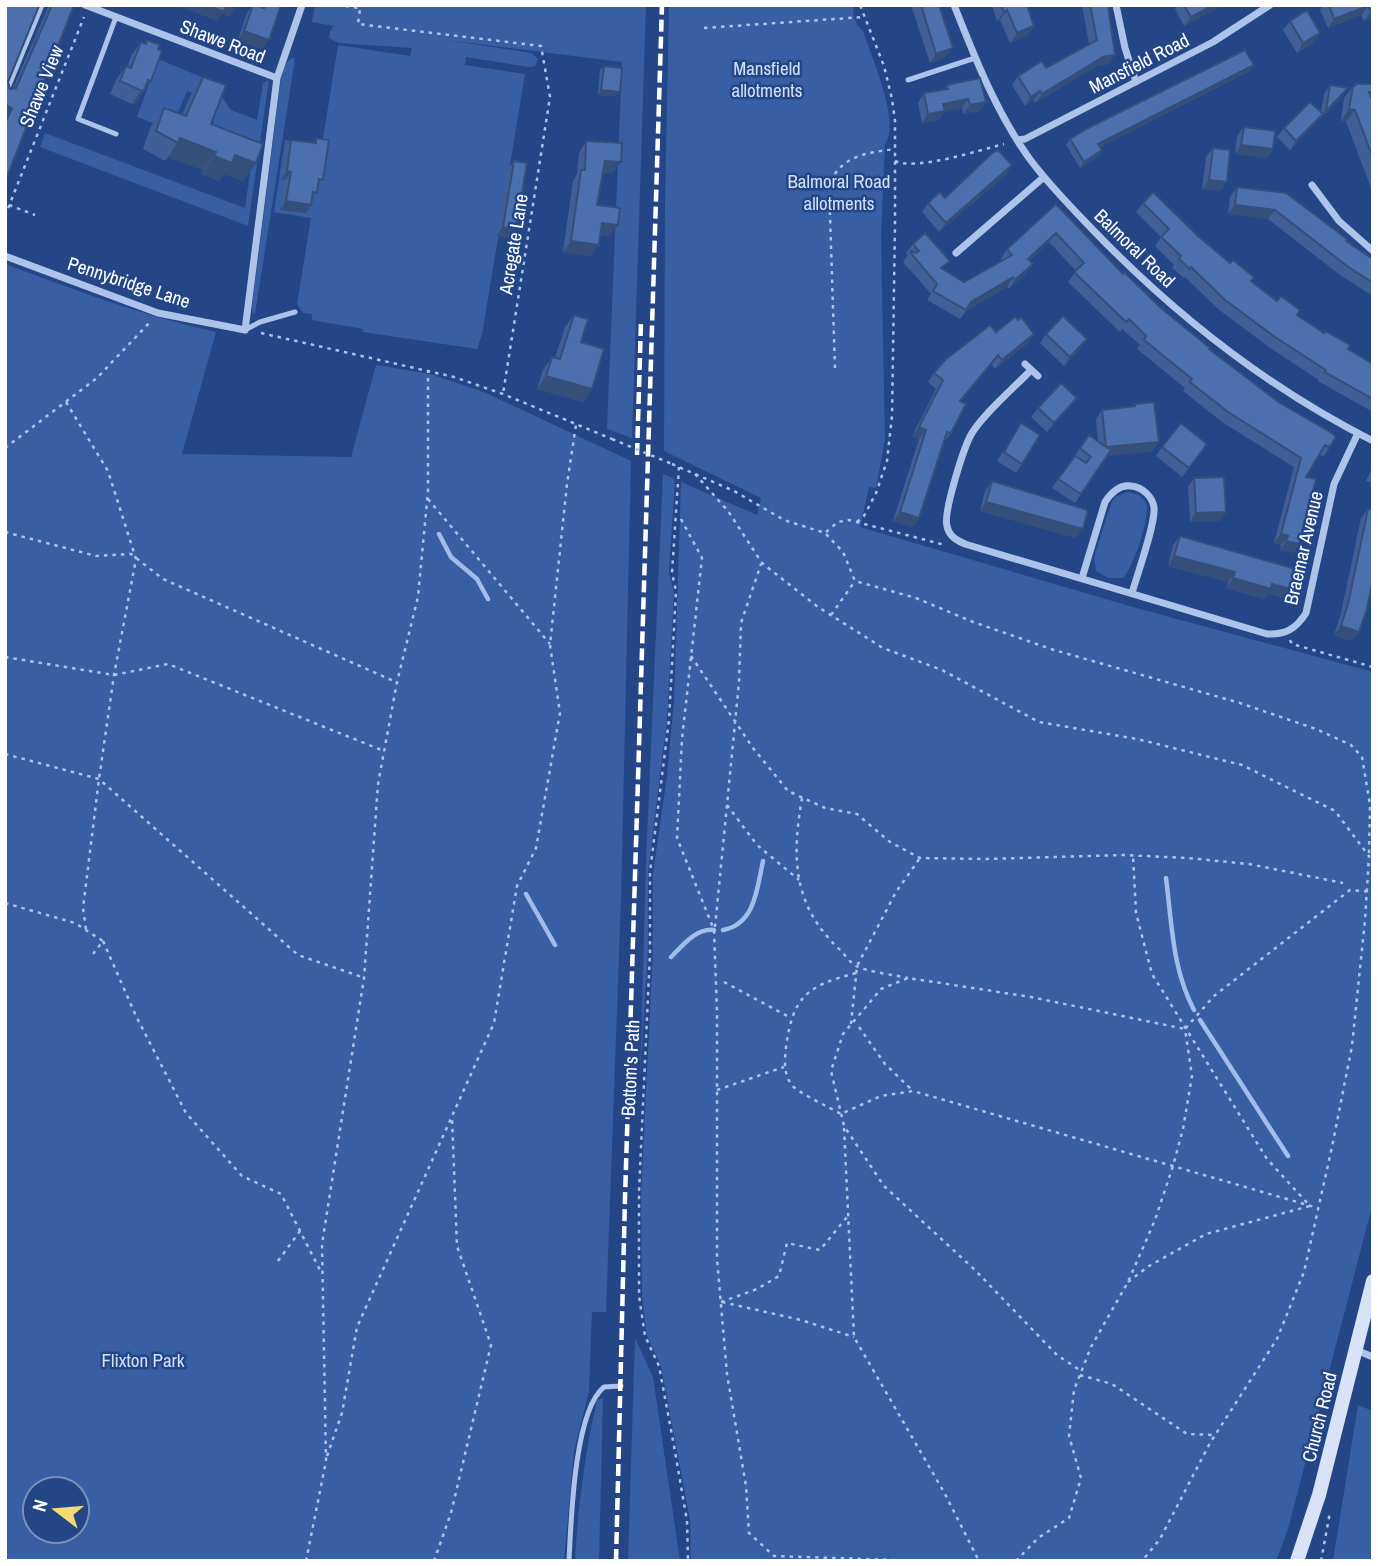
<svg xmlns="http://www.w3.org/2000/svg" width="1378" height="1566" font-family="'Archivo Narrow',sans-serif">
<rect width="100%" height="100%" fill="#244686"/>
<path fill="#385ea3" fill-rule="evenodd" d="M315 5H646L632 438 607 429 622 62 447 40 532 53 538 59 535 66 529 67 466 57 465 65 525 74 482 335 477 349 363 332V329L312 320V314L303 313 297 304 311 218 274 212 285 140 322 145 338 45 410 56 412 48 339 43 329 38 330 31 334 26 312 22Z
M669 5H854C852 15 855 24 863 31 871 56 901 122 885 144L881 236 885 440 876 488 869 487 860 527 1133 607 1373 672V1203L1288 1529 1276 1561H691L690 1520 661 1366 647 1336 642 1296 641 1195 653 950V873L667 776 674 701 681 482 757 515 761 498 664 451 665 201Z
M292 58 295 59 255 314 252 312V306L281 79 286 63Z
M158 59 211 81 231 110 257 120 263 83 269 80 248 226 40 147 45 133 245 208 253 152 213 128 215 102 187 91 171 130 137 117Z
M5 264C75 290 143 316 216 332L182 454 351 457 376 365 431 374 486 393 631 461 621 900 606 1312H592L589 1391 574 1451 564 1561H5ZM35 1489H77V1531H35Z
M663 474 675 479 669 573 674 592 667 720 648 872V952L640 1079 646 860Z
M1127 492C1135 493 1142 495 1146 503 1151 515 1133 569 1123 578H1108L1096 571 1094 557 1111 504 1115 497Z
M635 1338 653 1377 680 1561H628Z
M603 1398 599 1561H575C578 1506 585 1453 597 1400Z
M1358 1405 1373 1411V1561H1333Z"/>
<g fill="none" stroke-linecap="round" stroke-linejoin="round">
<path stroke="#a2bdea" stroke-width="4.5" d="M439 534 451 557 477 579 488 599
M1166 878C1172 924 1172 968 1194 1010
M526 894 555 945
M723 930C755 924 757 889 763 861
M671 957C683 945 696 928 714 930
M1200 1020 1288 1156"/>
<path stroke="#aec3e9" stroke-width="2.5" stroke-dasharray="3.5 5" stroke-linecap="butt" d="M337 5 360 8 358 24 541 46 550 97 503 394
M704 28 864 17
M895 161C916 171 980 150 1004 144
M9 205 35 215
M5 216 84 17
M261 333 454 377 503 394 612 439
M835 368 829 185C841 155 867 153 895 149
M66 402 108 471 136 559 114 675 99 779 83 908 86 930
M5 448 97 378 150 322
M672 464 734 491 784 520 825 533 843 552 855 581 916 598 973 622 1054 650 1240 703 1316 729 1351 745 1362 757 1370 805 1369 853
M679 467 672 573 676 591 669 720 650 872V953L639 1191V1296L645 1336 659 1366 674 1446 687 1521 688 1561
M695 474 728 511 762 563 818 607 883 648 942 670 1039 722 1137 739 1242 765 1335 811 1369 856 1365 920 1352 1046 1332 1147 1304 1272 1277 1339 1210 1443 1160 1539 1142 1561
M428 499 550 644
M681 519 702 558 682 739 677 838 714 930 717 1012V1259L727 1374 746 1486 749 1533 774 1556 925 1561
M857 522 864 516 876 493 887 461 892 416 895 225V121L892 99 884 66 860 5
M5 532 96 556 131 554 163 579 396 682
M826 532 838 522 849 520 945 545
M831 615 855 581
M1290 640 1292 644 1373 667
M691 656 753 748 788 791 825 808 857 814 890 842 920 858 989 859 1123 855 1188 858 1249 864 1343 883
M5 657 114 675 168 664 384 751
M5 754 99 779 298 955 362 977
M802 798C792 856 792 903 837 947 843 952 849 962 856 966 868 972 895 975 908 978
M727 805 757 845 799 880
M5 903 75 923 103 941 90 958
M715 927 739 682 741 623 761 564
M103 941 136 1016 186 1113 242 1176 281 1194 321 1272
M856 973C807 986 793 996 786 1047 785 1060 783 1072 791 1084 796 1092 831 1108 841 1114L881 1096 913 1091 1318 1208
M724 982 791 1018
M851 1024 857 966 896 892 920 858
M859 1027 885 1064 913 1091
M717 1090 784 1067
M844 1128 854 1337 945 1494 979 1561
M278 1261 300 1231
M1128 1282 1149 1266 1206 1234 1310 1206 1267 1159 1152 974 1136 913 1133 855
M721 1302 757 1289 779 1276 787 1243 820 1250 847 1217
M722 1302 801 1320 854 1337
M1078 1369 1057 1355 975 1270 884 1186 844 1126 831 1071 843 1034 881 989 908 978 1031 997 1185 1029
M1080 1375 1112 1384 1187 1434 1214 1435
M327 1456 342 1413 357 1327 494 1023 517 886 536 848 560 713 550 645 567 484 576 425
M306 1561 326 1461 322 1244 364 978 378 784 397 682 418 597 428 491V370
M434 1561 451 1513 491 1345 457 1246 452 1118
M1016 1561 1038 1538 1069 1518 1081 1478 1069 1436 1074 1390 1091 1347 1128 1282 1155 1220 1173 1166 1183 1129 1192 1076 1185 1029 1214 996 1350 890 1373 892
M1321 1561 1330 1512"/>
<path stroke="#aec3e9" stroke-width="5" d="M908 80 975 58
M5 95 42 5
M116 134 78 119 116 17
M245 330 260 322 295 312
M569 1561C571 1522 574 1411 604 1387L621 1386"/>
<path stroke="#aec3e9" stroke-width="7" d="M85 5 277 78 302 5
M954 5C975 58 996 112 1029 158 1048 184 1071 207 1093 230 1174 314 1268 388 1373 441
M1116 5 1125 48 1136 82
M1017 140 1025 139 1213 42 1270 5
M1312 185 1339 221 1373 251
M956 253 1044 177
M5 256 158 313 245 330 277 78
M1025 364 1038 376
M1031 370C1013 389 986 411 972 433 964 446 943 513 947 526 949 536 956 540 965 544L1267 634C1285 635 1296 629 1306 613L1334 484 1358 433
M1082 578 1105 502C1111 493 1119 484 1131 486 1142 487 1152 496 1154 507 1156 523 1137 575 1132 593
M1356 1350 1373 1357"/>
<path stroke="#d9e3f7" stroke-width="14" d="M1297 1561 1319 1495 1373 1281"/>
<path stroke="#fff" stroke-width="4.5" stroke-dasharray="12 5" stroke-linecap="butt" d="M637 455 641 322
M616 1561 625 1198 662 5"/>
<path stroke="#aec3e9" stroke-width="2.5" stroke-dasharray="3.5 5" stroke-linecap="butt" d="M612 439 672 464"/>
</g>
<path fill="#415f96" d="M5 5H38L8 82 10 89 13 88 49 5H74L5 182Z
M253 5 261 7V5H281L262 49 238 40 247 13Z
M911 5H939L946 57 930 63Z
M992 5H1027L1034 26 1028 35 1010 43 1000 20 997 21Z
M1082 5H1108L1109 64 1097 66 1035 103 1034 100 1025 106 1012 85 1018 76 1046 68 1089 44Z
M1178 5H1223L1184 26 1175 9Z
M1324 5H1373V18L1364 21 1361 15 1328 28 1320 10Z
M1290 21 1320 33 1314 43 1297 53 1283 30Z
M147 40 158 49 151 81 135 104H132L110 94 116 80 126 66 127 67 131 56 141 42 145 44Z
M1254 65 1250 71 1100 147 1102 150 1099 156 1080 168 1066 145 1070 139Z
M604 66 616 96 598 95 600 70Z
M203 77 211 124 256 163 243 181 224 174 219 181 201 174 203 170 168 157 165 161 143 149 151 126 164 108 182 114 191 95Z
M1356 84H1373V193L1346 122 1341 121 1344 98 1353 86H1354Z
M947 85 986 102 979 111 963 114 962 108 944 112 938 120 922 123 918 103 924 93 944 90Z
M1330 85 1342 97 1319 120 1320 118 1290 150 1277 137 1284 128 1321 112 1324 94Z
M1244 127 1273 149 1267 158 1235 154 1237 136Z
M316 138 323 180 318 187 317 193 312 200 311 205 306 213 280 210 285 180 281 179 286 148 291 140 313 143Z
M586 141 613 173H603L597 205 610 236 600 235 591 256 563 252 573 181 577 174 579 153Z
M1213 148 1227 182 1220 191 1202 189 1206 157Z
M514 161 516 229 510 238 496 236 507 170Z
M1006 175 939 232 922 212 928 203 945 198Z
M1237 187 1346 241 1373 259V296L1340 275 1268 219 1228 214 1230 197Z
M1143 203 1198 236 1251 281 1277 301 1348 349 1373 364V412L1318 381 1319 380 1269 347 1218 309 1185 277 1184 278 1172 268 1174 265 1155 246 1161 237 1136 212Z
M1056 204 1123 274 1161 308 1209 349 1330 447 1323 457 1319 454 1306 477 1309 507 1310 521 1303 530 1299 544 1293 553 1280 550 1281 545 1274 543 1294 467 1222 422 1183 391 1185 388 1137 349 1140 345 1122 329 1120 332 1068 282 1076 271 1049 242 1030 260 1033 264 1026 273 1009 289 1007 287 966 311 960 319 927 300 931 294 903 262 908 255 906 253 913 244 944 270 964 282 1002 260 1001 259 1007 249Z
M574 315 581 342 592 389 583 402 537 389 543 370 552 357 555 358 565 327Z
M996 332 1028 343 995 369 991 364 961 401 951 433 944 442 919 518 913 527 893 521 919 439 912 436 936 389 928 382 934 373Z
M1046 334 1081 348 1064 366 1040 343Z
M1135 404 1159 442 1152 451 1108 456 1075 503 1052 488 1089 435 1098 442 1096 419 1102 410 1133 407Z
M1070 407 1047 432 1031 417 1038 408Z
M1021 423 1022 464 1016 473 997 461Z
M1207 444 1182 477 1156 456 1162 447Z
M1373 466V487L1370 486 1371 483 1366 481Z
M1194 478 1220 521 1190 522 1188 487Z
M992 481 1076 538 980 511 985 491Z
M1368 509 1352 641 1334 635 1341 613 1361 518Z
M1180 536 1298 591 1291 600 1268 594 1264 599 1226 588 1228 582 1168 566 1173 545Z"/>
<path fill="#354e7a" d="M175 5H230L236 8 229 17 222 14 217 21Z
M1214 5H1223L1184 26 1191 17Z
M1368 6 1361 15 1328 28 1334 19Z
M1007 10 1000 20 997 21 1004 12Z
M1373 11V18L1364 21 1371 12Z
M1034 26 1028 35 1010 43 1017 33Z
M244 31 269 40 262 49 238 40Z
M1320 33 1314 43 1297 53 1303 43Z
M953 48 946 57 930 63 936 54Z
M1115 55 1109 64 1097 66 1035 103 1042 94 1103 57Z
M1254 65 1250 71 1095 150 1098 144Z
M148 80 151 81 135 104H132Z
M1348 88 1342 97 1319 120 1326 111Z
M601 90 620 92 616 96 598 95Z
M1040 91 1034 100 1025 106 1031 97Z
M968 99 962 108 944 112 938 120 922 123 928 114 943 104Z
M986 102 979 111 963 114 970 105Z
M5 105 12 108 5 117Z
M1349 109 1355 110 1346 122 1341 121Z
M1323 114 1316 123 1290 150 1296 141Z
M180 138 216 152 203 170 168 157Z
M1241 145 1273 149 1267 158 1235 154Z
M1102 150 1099 156 1080 168 1084 162Z
M235 155 256 163 243 181 224 174 219 181 201 174 214 156Z
M605 161 621 162 613 173 597 172Z
M1012 165 1006 175 939 232 946 223Z
M287 171 291 172 285 180 281 179Z
M1209 180 1227 182 1220 191 1202 189Z
M286 201 311 205 306 213 280 210Z
M1235 205 1275 210 1268 219 1228 214Z
M602 223 618 225 610 236 594 234Z
M503 227 516 229 510 238 496 236Z
M1056 233 1049 242 1021 268 1028 259Z
M571 241 599 245 591 256 563 252Z
M1033 264 1026 273 1009 289 1015 280Z
M1013 277 1007 287 966 311 971 302Z
M1034 334 1028 343 995 369 1002 360Z
M1087 339 1081 348 1064 366 1070 357Z
M998 355 991 364 954 410 960 401Z
M546 376 592 389 583 402 537 389Z
M1077 398 1070 407 1047 432 1054 423Z
M919 427 926 430 919 439 912 436Z
M1159 442 1152 451 1100 457 1107 447Z
M986 502 1083 529 1076 538 980 511Z
M900 512 919 518 913 527 893 521Z
M1226 512 1220 521 1190 522 1196 513Z
M1305 520 1310 521 1303 530Z
M1281 534 1288 536 1281 545 1274 543Z
M1286 541 1299 544 1293 553 1280 550Z
M1174 556 1235 572 1228 582 1168 566Z
M1233 578 1272 584 1298 591 1291 600 1268 594 1264 599 1226 588Z
M1341 626 1359 632 1352 641 1334 635Z"/>
<path fill="#4c6fae" stroke="#354e7a" stroke-width="2" d="M6 5 39 6 8 82 10 89 16 88 52 5H74L5 182V124L12 108 5 105V8Z
M207 5H226L224 12Z
M253 5 264 8 265 5H281L269 40 244 31Z
M921 5H939L953 48 936 54Z
M1001 5H1027L1034 26 1017 33 1007 10 1004 12Z
M1090 5H1108L1115 55 1103 57 1042 94 1040 91 1031 97 1018 76 1042 61 1046 68 1097 40Z
M1184 5H1214L1191 17Z
M1329 5H1373V11L1371 12 1368 6 1334 19Z
M1307 10 1320 33 1303 43 1290 21Z
M147 40 160 45 158 49 162 51 151 81 148 80 144 90 142 91 120 81 126 66 131 68 141 42 146 44Z
M1245 50 1254 65 1098 144 1102 150 1084 162 1070 139 1088 128Z
M604 66 622 68 620 92 601 90Z
M203 77 226 85 211 124 263 144 256 163 235 155 232 163 214 156 216 152 180 138 178 143 156 131 164 108 186 116Z
M980 78 986 102 970 105 968 99 943 104 945 111 928 114 924 93 948 89 947 85Z
M1356 84H1373V93L1369 92 1373 103V158L1355 110 1349 109 1353 86H1355Z
M1330 85 1348 88 1326 111Z
M1310 102 1323 114 1296 141 1284 128Z
M1244 127 1275 131 1273 149 1241 145Z
M316 138 329 140 323 180 319 179 317 193 313 192 311 205 286 201 291 172 287 171 291 140 316 143Z
M586 141 622 143 621 162 605 161 597 205 620 208 618 225 602 223 599 245 571 241 581 170H585Z
M1213 148 1230 150 1227 182 1209 180Z
M998 150 1012 165 946 223 928 203 940 192 945 198 992 153Z
M514 161 527 163 516 229 503 227Z
M1237 187 1286 193 1347 239 1346 241 1373 259V283L1347 266 1275 210 1235 205Z
M1153 192 1198 236 1230 263 1233 260 1254 277 1251 281 1277 301 1281 296 1300 310 1297 315 1324 333 1325 331 1350 345 1348 349 1373 364V399L1325 372 1326 370 1275 337 1225 300 1191 267 1190 269 1179 259 1181 256 1161 237 1169 229 1143 203Z
M1056 204 1123 274 1124 272 1161 308 1210 348 1209 349 1280 403 1332 433 1336 437 1330 447 1325 445 1306 477 1316 479 1309 507 1313 508 1310 521 1305 520 1299 544 1286 541 1288 536 1281 534 1301 458 1228 412 1190 382 1192 379 1144 340 1146 336 1129 319 1126 322 1074 272 1084 263 1056 233 1028 259 1033 264 1015 280 1013 277 971 302 966 310 933 291 937 284 910 252 911 251 916 253 919 251 913 244 925 233 950 261 941 268 964 282 1012 255 1007 249Z
M574 315 588 319 581 342 604 349 592 389 546 376 552 357 560 359Z
M1063 316 1087 339 1070 357 1046 334Z
M1015 317 1018 320 1021 317 1034 334 1002 360 998 355 960 401 966 404 951 433 947 432 919 518 900 512 926 430 919 427 943 380 934 373 945 360 990 325 996 332Z
M1061 383 1077 398 1054 423 1038 408Z
M1154 402 1159 442 1107 447 1111 450 1081 494 1058 479 1075 456 1086 463 1091 457 1080 448 1089 435 1106 447 1102 410 1135 406V404Z
M1021 423 1040 435 1022 464 1004 452Z
M1181 423 1207 444 1189 468 1162 447Z
M1224 477 1226 512 1196 513 1194 478Z
M992 481 1088 510 1083 529 986 502Z
M1368 509 1373 510V578L1367 609 1359 632 1341 626 1348 604Z
M1180 536 1303 571 1298 591 1272 584 1271 589 1233 578 1235 572 1174 556Z"/>
<g text-anchor="middle" stroke-width="5" stroke-linejoin="round" paint-order="stroke">
<g font-size="19" fill="#fff" stroke="#244686">
<text transform="translate(223 41) rotate(21)" y="7">Shawe Road</text>
<text transform="translate(1139 63) rotate(-27)" y="7">Mansfield Road</text>
<text transform="translate(41 86) rotate(-68)" y="7">Shawe View</text>
<text transform="translate(513 244) rotate(-81)" y="7">Acregate Lane</text>
<text transform="translate(1135 248) rotate(44)" y="7">Balmoral Road</text>
<text transform="translate(129 282) rotate(18)" y="7">Pennybridge Lane</text>
<text transform="translate(1303 548) rotate(-77)" y="7">Braemar Avenue</text>
<text transform="translate(630 1068) rotate(-87)" y="7">Bottom's Path</text>
<text transform="translate(1319 1417) rotate(-76)" y="7">Church Road</text>
</g>
<g font-size="19" fill="#d2e0f7" stroke="#244686">
<text x="767" y="75">Mansfield<tspan x="767" dy="22">allotments</tspan></text>
<text x="839" y="188">Balmoral Road<tspan x="839" dy="22">allotments</tspan></text>
<text x="143" y="1367">Flixton Park</text>
</g>
</g>
<rect width="1378" height="1566" fill="none" stroke="#ffffff" stroke-width="14"/>
<g transform="translate(56 1510) rotate(286)"><circle r="33" fill="#244686" stroke="#7c90b6" stroke-width="2"/>
<path d="M0-5L12 26L0 18L-12 26Z" fill="#f3da72"/>
<text y="-10" font-size="19" font-weight="bold" text-anchor="middle" fill="#ffffff">N</text>
</g>
</svg>
